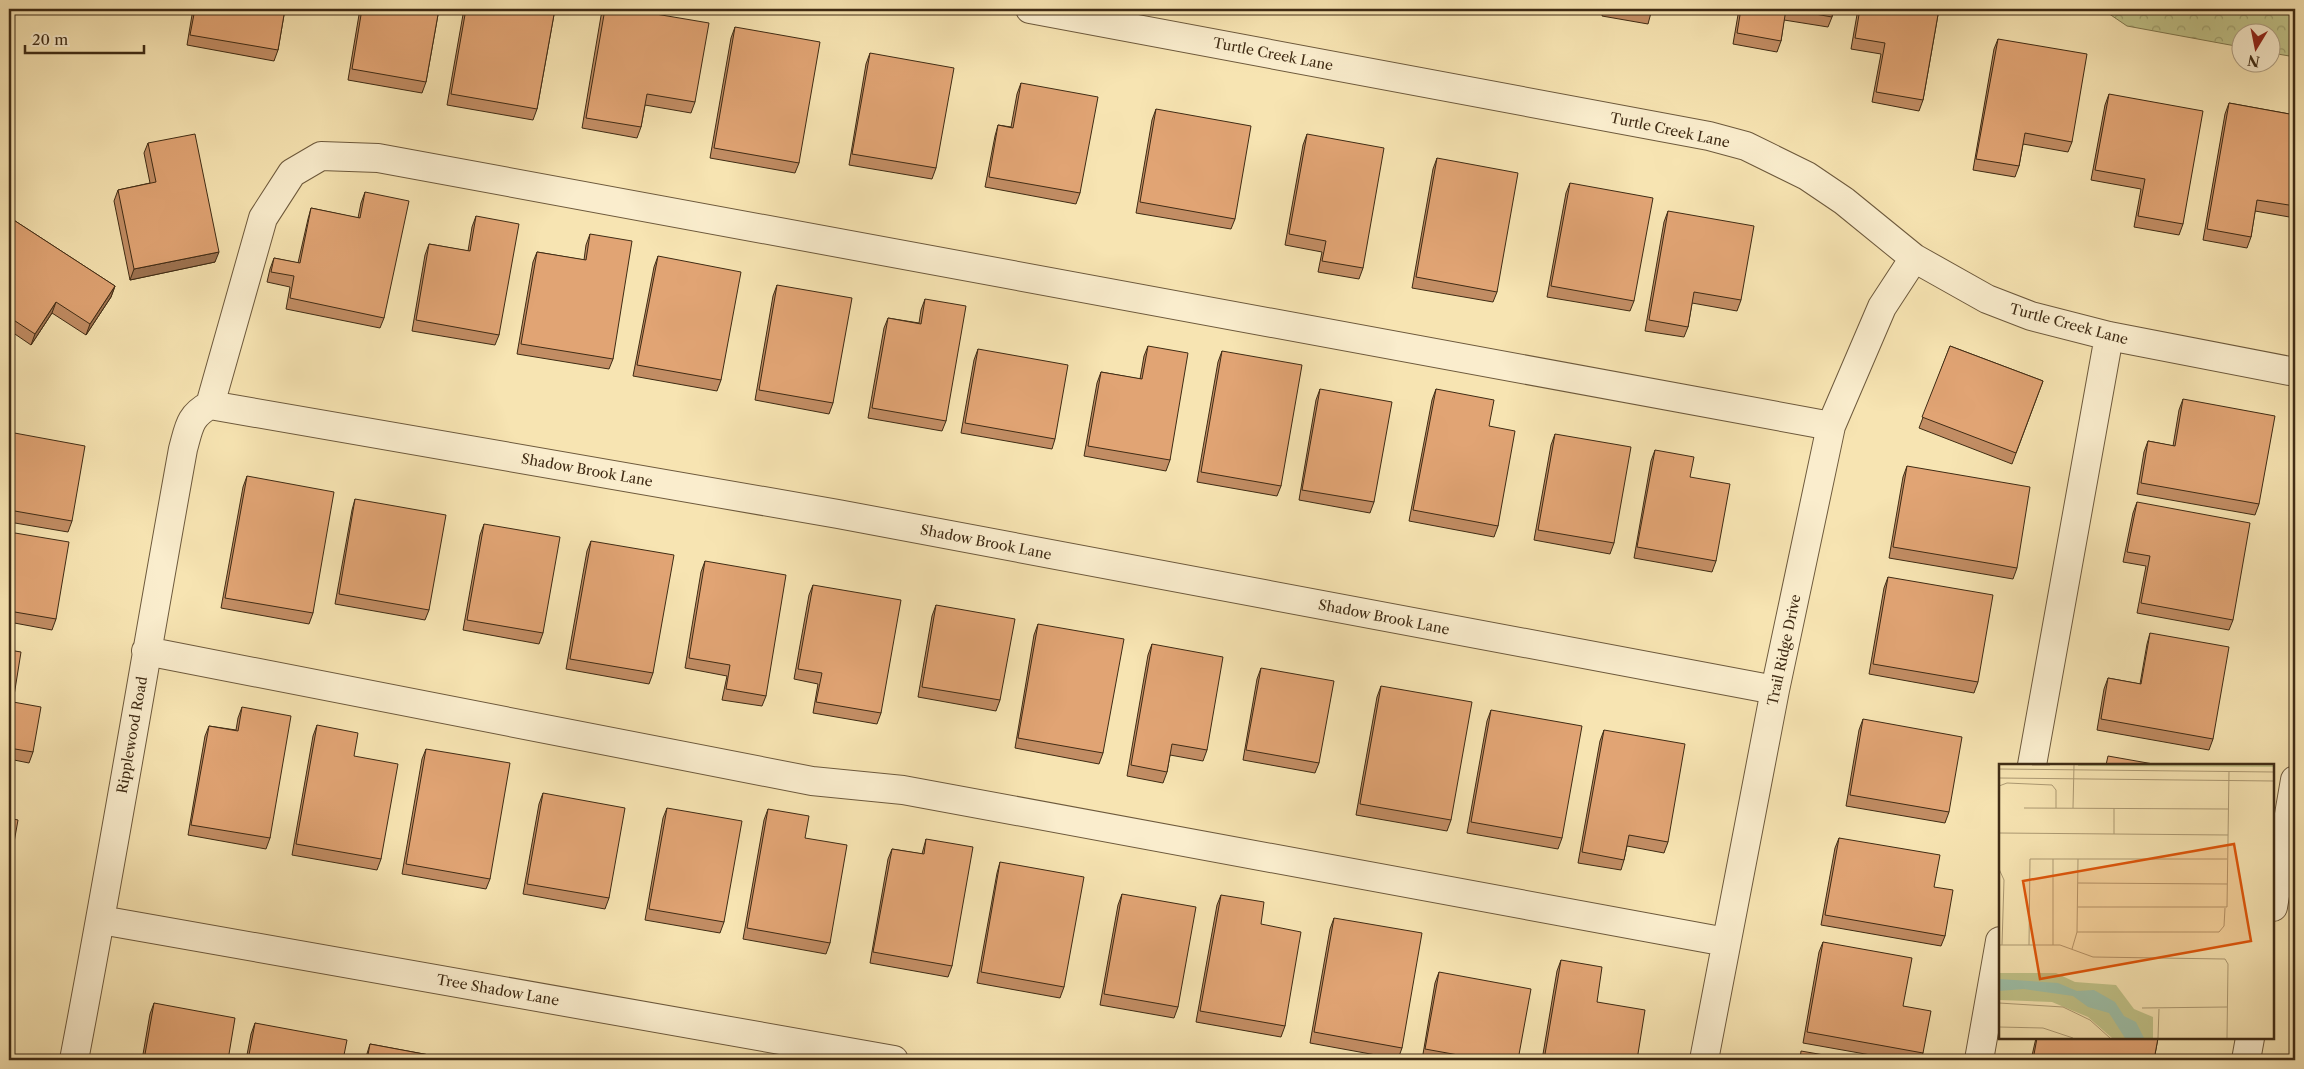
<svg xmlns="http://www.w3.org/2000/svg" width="2304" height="1069" font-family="'Libre Caslon Text',serif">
<defs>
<pattern id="park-crowns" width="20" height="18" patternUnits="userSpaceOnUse" patternTransform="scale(1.25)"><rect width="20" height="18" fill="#c1c389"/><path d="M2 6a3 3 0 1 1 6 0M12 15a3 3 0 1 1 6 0" fill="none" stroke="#9e9f6f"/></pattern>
</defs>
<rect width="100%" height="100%" fill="#f7e4b2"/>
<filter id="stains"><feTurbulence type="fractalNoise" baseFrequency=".004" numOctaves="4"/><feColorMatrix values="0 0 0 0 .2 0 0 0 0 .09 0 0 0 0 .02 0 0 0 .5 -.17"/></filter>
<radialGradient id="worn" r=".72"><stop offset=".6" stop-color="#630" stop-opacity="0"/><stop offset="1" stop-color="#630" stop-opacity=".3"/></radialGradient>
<path fill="url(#park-crowns)" stroke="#80774e" d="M2102 9H2295V57L2272 53V32H2242L2241 47 2127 26Z"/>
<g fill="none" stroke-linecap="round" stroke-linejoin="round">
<g stroke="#6d593c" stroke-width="30">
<path id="minor" d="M1030 9 1709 136 1746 146 1807 176 1844 201 1914 258 1987 299 2031 316 2109 336 2295 372
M210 405 263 218 292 173 321 156 378 158 1831 426
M146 651 812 781 903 790 1726 942
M2032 765 2109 336
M2273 907 2295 780
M101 920 894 1060
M74 1060C113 857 146 653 183 449 189 428 189 416 210 405L838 514 1775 690
M1704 1060 1775 690 1831 426 1882 307 1914 258
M1979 1060 2000 941
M2246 1060 2250 1038"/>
</g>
<use href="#minor" stroke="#faedcd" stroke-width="28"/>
</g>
<path fill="#c28d64" stroke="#3f2b14" d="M193 9H285L278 50 274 61 187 45Z
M360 9H439L426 82 422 93 348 80Z
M464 9H555L537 109 533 120 447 105Z
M604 9H626L695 102 691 113 645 105 641 127 637 138 582 128 601 16Z
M1603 9H1652L1648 24 1602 16Z
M1739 9H1833L1832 17 1828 27 1784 20 1781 41 1777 52 1733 44Z
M1858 9H1939L1923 100 1919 111 1872 102 1881 54 1851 49Z
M735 27 799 163 795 173 710 158 731 38Z
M1998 39 2072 142 2068 152 2023 144 2019 166 2015 177 1973 170 1994 49Z
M870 53 936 168 932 179 849 165 866 64Z
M1021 83 1080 193 1076 204 985 187 995 136 998 125 1011 127 1017 94Z
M2109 94 2183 224 2179 235 2134 227 2141 189 2091 180 2105 105Z
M2229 103 2295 115V218L2255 211 2251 237 2247 248 2203 240 2225 114Z
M1156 109 1235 219 1231 229 1136 213 1152 120Z
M1307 134 1363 268 1359 279 1318 272 1322 252 1285 245 1303 145Z
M148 143 215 262 130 280 114 201 118 190 150 183 144 153Z
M1437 158 1497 292 1493 302 1412 288 1433 169Z
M1570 183 1634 301 1630 311 1547 297 1566 193Z
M365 192 384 318 380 328 286 309 290 287 267 282 270 269 274 258 298 263 308 219 311 208 358 218 361 203Z
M1668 211 1741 300 1737 311 1692 303 1688 327 1684 337 1645 331 1664 222Z
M476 216 499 335 495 345 412 331 425 255 429 244 468 251 472 227Z
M9 217 115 286 111 297 86 335 52 313 31 345 9 330Z
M590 234 613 359 609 369 517 354 533 262 537 252 584 260 586 245Z
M658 256 721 380 717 391 633 376 654 267Z
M777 285 833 403 829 414 755 400 773 296Z
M925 299 946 421 942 431 868 418 884 328 888 318 919 323 921 310Z
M1148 346 1170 460 1166 471 1084 456 1097 383 1101 372 1140 379 1144 356Z
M1950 346 2043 381 2012 464 1919 428Z
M978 349 1055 439 1052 449 961 433 974 360Z
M1222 351 1281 486 1277 496 1197 482 1218 362Z
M1320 389 1374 502 1370 513 1299 500 1316 400Z
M1436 389 1489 426 1498 526 1494 537 1409 521 1432 400Z
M2183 399 2259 504 2255 515 2137 494 2144 452 2148 441 2173 446 2179 410Z
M9 432 72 521 68 532 9 522Z
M1555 434 1614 543 1610 554 1534 540 1551 445Z
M1655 450 1690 477 1716 561 1712 572 1634 558 1651 461Z
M1907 466 2017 568 2013 579 1889 558 1903 477Z
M247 476 313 613 309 624 221 608 243 487Z
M355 499 429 610 425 620 335 604 352 510Z
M2137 502 2233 620 2229 630 2137 613 2146 566 2123 562 2133 513Z
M484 524 543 633 539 644 463 630 480 535Z
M9 532 56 619 52 630 9 622Z
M591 541 653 673 649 684 566 669 587 551Z
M705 561 766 696 762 706 722 700 727 676 685 668 701 572Z
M1888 577 1978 682 1974 693 1869 674 1884 588Z
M813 585 881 713 877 724 813 713 818 684 794 679 809 595Z
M936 605 1000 700 996 711 918 697 932 616Z
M1038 624 1103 753 1099 764 1015 748 1034 635Z
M2150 633 2213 739 2209 750 2097 730 2104 689 2108 678 2140 684 2147 644Z
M1152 644 1207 750 1203 761 1170 755 1167 772 1163 783 1127 776 1148 655Z
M9 650 13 702 33 752 29 763 9 759Z
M1261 668 1319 763 1315 773 1243 760 1257 679Z
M1381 686 1451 820 1447 831 1356 815 1377 697Z
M242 707 270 838 266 849 188 835 205 736 209 726 236 730 238 718Z
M1491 710 1562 838 1558 849 1467 833 1487 721Z
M1863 719 1949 812 1945 823 1846 806 1859 730Z
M317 725 381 859 377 870 292 855 313 736Z
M1604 730 1668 842 1664 853 1627 846 1624 860 1621 870 1578 863 1600 741Z
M426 749 490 879 486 889 402 874 422 759Z
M543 793 609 898 605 909 523 894 539 804Z
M667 808 724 922 720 933 645 920 663 818Z
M768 809 805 838 830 943 826 954 743 939 764 820Z
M1839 838 1934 887 1945 936 1941 946 1821 925 1835 848Z
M926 839 952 966 948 977 870 963 888 859 892 849 922 854Z
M1000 862 1064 987 1060 998 977 983 997 873Z
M1122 894 1178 1007 1174 1018 1100 1005 1118 905Z
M1221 895 1261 924 1285 1026 1281 1037 1196 1022 1217 905Z
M1334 918 1402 1048 1398 1059 1310 1043 1330 929Z
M1823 942 1903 1006 1923 1053 1920 1060H1899L1803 1043 1819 952Z
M1561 960 1597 1002 1637 1060H1542L1557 971Z
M1439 972 1518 1060H1422L1435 983Z
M154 1003 228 1060H142L150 1014Z
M255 1023 343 1060H246L251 1034Z
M2036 1038H2158L2154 1060H2031Z
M370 1044 456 1060H365Z"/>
<path fill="#9e7351" stroke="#3f2b14" d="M219 252 215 262 130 280 134 269Z
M115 286 111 297 86 335 90 324Z
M56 302 52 313 31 345 35 334Z"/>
<path fill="#e1a474" stroke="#3f2b14" d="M195 9H285L278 50 190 35Z
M362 9H439L426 82 352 69Z
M466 9H555L537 109 451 94Z
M605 9H626L709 23 695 102 647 94 641 127 586 118Z
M1626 9H1652L1651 13Z
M1741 9H1786L1781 41 1737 33Z
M1787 9H1833L1832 17Z
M1860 9H1939L1923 100 1876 92 1885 43 1855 38Z
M735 27 820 42 799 163 714 148Z
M1998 39 2087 54 2072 142 2025 133 2019 166 1976 159Z
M870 53 954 68 936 168 852 154Z
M1021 83 1098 97 1080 193 989 177 998 125 1013 128Z
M2109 94 2203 111 2183 224 2138 216 2145 179 2095 170Z
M2229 103 2295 115V206L2257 200 2251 237 2207 229Z
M1156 109 1251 126 1235 219 1140 202Z
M195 134 219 252 134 269 118 190 156 182 148 143Z
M1307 134 1384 148 1363 268 1322 261 1326 241 1289 234Z
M1437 158 1518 173 1497 292 1416 277Z
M1570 183 1653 198 1634 301 1551 286Z
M365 192 409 201 384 318 290 298 294 276 271 272 274 258 300 263 311 208 360 218Z
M1668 211 1754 226 1741 300 1694 292 1688 327 1649 320Z
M476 216 519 224 499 335 416 320 429 244 470 251Z
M9 217 115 286 90 324 56 302 35 334 9 317Z
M590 234 632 241 613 359 521 344 537 252 586 260Z
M658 256 741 272 721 380 637 365Z
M777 285 852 298 833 403 759 390Z
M925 299 966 306 946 421 872 408 888 318 921 324Z
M1148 346 1188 353 1170 460 1088 446 1101 372 1142 379Z
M1950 346 2043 381 2016 453 1922 417Z
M978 349 1068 365 1055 439 965 423Z
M1222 351 1302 365 1281 486 1201 472Z
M1320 389 1392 402 1374 502 1302 490Z
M1436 389 1494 400 1489 426 1515 431 1498 526 1413 510Z
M2183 399 2275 416 2259 504 2141 483 2148 441 2175 446Z
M9 432 85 446 72 521 9 510Z
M1555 434 1631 447 1614 543 1538 530Z
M1655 450 1694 457 1690 477 1730 484 1716 561 1637 547Z
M1907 466 2030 487 2017 568 1893 547Z
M247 476 334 492 313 613 225 598Z
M355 499 446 515 429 610 339 594Z
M2137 502 2250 523 2233 620 2141 603 2150 556 2127 552Z
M484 524 560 537 543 633 467 620Z
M9 532 69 542 56 619 9 611Z
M591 541 674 555 653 673 570 659Z
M705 561 786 575 766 696 726 689 730 665 689 658Z
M1888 577 1993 595 1978 682 1873 664Z
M813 585 901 600 881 713 816 702 822 673 798 669Z
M936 605 1015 619 1000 700 922 687Z
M1038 624 1124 639 1103 753 1018 738Z
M2150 633 2229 647 2213 739 2101 719 2108 678 2141 684Z
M1152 644 1223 657 1207 750 1172 744 1167 772 1131 765Z
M9 650 21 652 13 702 41 707 33 752 9 748Z
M1261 668 1334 681 1319 763 1246 750Z
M1381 686 1472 702 1451 820 1360 804Z
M242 707 291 716 270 838 191 825 209 726 238 731Z
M1491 710 1582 726 1562 838 1471 822Z
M1863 719 1962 737 1949 812 1850 795Z
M317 725 358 733 354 756 398 764 381 859 296 844Z
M1604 730 1685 744 1668 842 1629 835 1624 860 1582 852Z
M426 749 510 763 490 879 406 864Z
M2108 756 2159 765H2106Z
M543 793 625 808 609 898 527 884Z
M667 808 742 821 724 922 649 909Z
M768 809 809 816 805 838 847 845 830 943 747 928Z
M9 818 18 820 10 865H9Z
M1839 838 1940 855 1934 887 1953 890 1945 936 1825 915Z
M926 839 973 847 952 966 873 952 892 849 924 854Z
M1000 862 1084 877 1064 987 981 972Z
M1122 894 1196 907 1178 1007 1104 994Z
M1221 895 1264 902 1261 924 1301 932 1285 1026 1200 1011Z
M1334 918 1422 933 1402 1048 1314 1032Z
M1823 942 1912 958 1903 1006 1931 1011 1923 1053 1807 1032Z
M1561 960 1602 967 1597 1002 1645 1010 1637 1060H1544Z
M1439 972 1531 989 1518 1060H1486L1425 1049Z
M154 1003 235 1018 228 1060H144Z
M255 1023 347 1040 343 1060H248Z
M2037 1038H2158L2154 1060H2033Z
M370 1044 456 1060H367Z
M1801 1051 1853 1060H1800Z"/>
<g text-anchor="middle" stroke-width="4" stroke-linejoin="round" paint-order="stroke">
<g font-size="14" fill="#3f2b14" stroke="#faedcd">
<text transform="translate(1273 54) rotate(11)" y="5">Turtle Creek Lane</text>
<text transform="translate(1670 130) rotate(12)" y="5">Turtle Creek Lane</text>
<text transform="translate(2069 324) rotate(15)" y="5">Turtle Creek Lane</text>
<text transform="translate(587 470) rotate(10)" y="5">Shadow Brook Lane</text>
<text transform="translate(986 542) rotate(11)" y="5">Shadow Brook Lane</text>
<text transform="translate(1384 617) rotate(11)" y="5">Shadow Brook Lane</text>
<text transform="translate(1784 650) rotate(-78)" y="5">Trail Ridge Drive</text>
<text transform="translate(132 735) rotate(-80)" y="5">Ripplewood Road</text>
<text transform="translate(498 990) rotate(10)" y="5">Tree Shadow Lane</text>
</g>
</g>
<g transform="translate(1999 764)">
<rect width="275" height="275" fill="#f7e4b2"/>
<path d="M79 1H275V3L79 2Z" fill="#c1c389"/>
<path d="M0 209H57L76 218 117 221 135 245 154 253V274H113L89 253 53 238 0 236Z" fill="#c1c389"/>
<path d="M0 215 59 219 78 227 95 226 116 238 125 252 137 258 145 274H126L110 249 89 243 74 232 25 225 0 227Z" fill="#9ebfa7"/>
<path fill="none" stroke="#ad9a73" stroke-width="1" d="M33 1H51M0 5 275 8M0 14 275 17M0 22 8 19 53 21 57 26V44M25 44 229 45M74 44 75 1M0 69 229 71M115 70V44M0 105 5 116 3 181M79 119 228 120M79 143H228L230 7M78 168H220L225 162 226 144M0 181H61L94 193 226 195 229 200 228 274M30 181 31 95H228M54 181V95M73 185 78 168 79 95M0 239 64 243 91 256 111 274M143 244 228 243M0 263 44 264 74 274M159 274 160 245"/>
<path fill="#e0570c" fill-opacity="0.15" stroke="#e0570c" stroke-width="2.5" d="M235 80 252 177 41 215 24 117Z"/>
<rect width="275" height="275" fill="none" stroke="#3f2b14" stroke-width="2.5"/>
</g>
<rect width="2304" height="1069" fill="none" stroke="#f7e4b2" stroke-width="30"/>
<rect x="10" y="10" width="2284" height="1049" fill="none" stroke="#3f2b14" stroke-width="2.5"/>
<rect x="15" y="15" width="2274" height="1039" fill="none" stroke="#3f2b14"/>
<g transform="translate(2256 48) rotate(190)"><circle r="24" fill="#faedcd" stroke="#af9f83"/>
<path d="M0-4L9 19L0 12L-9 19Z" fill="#8f2418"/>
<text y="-8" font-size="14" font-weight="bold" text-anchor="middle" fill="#3f2b14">N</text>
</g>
<path d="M25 45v8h119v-8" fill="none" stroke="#3f2b14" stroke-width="2.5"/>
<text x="32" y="45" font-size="15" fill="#3f2b14" stroke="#faedcd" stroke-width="4" paint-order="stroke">20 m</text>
<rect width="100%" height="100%" filter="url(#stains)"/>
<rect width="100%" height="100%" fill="url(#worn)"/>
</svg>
